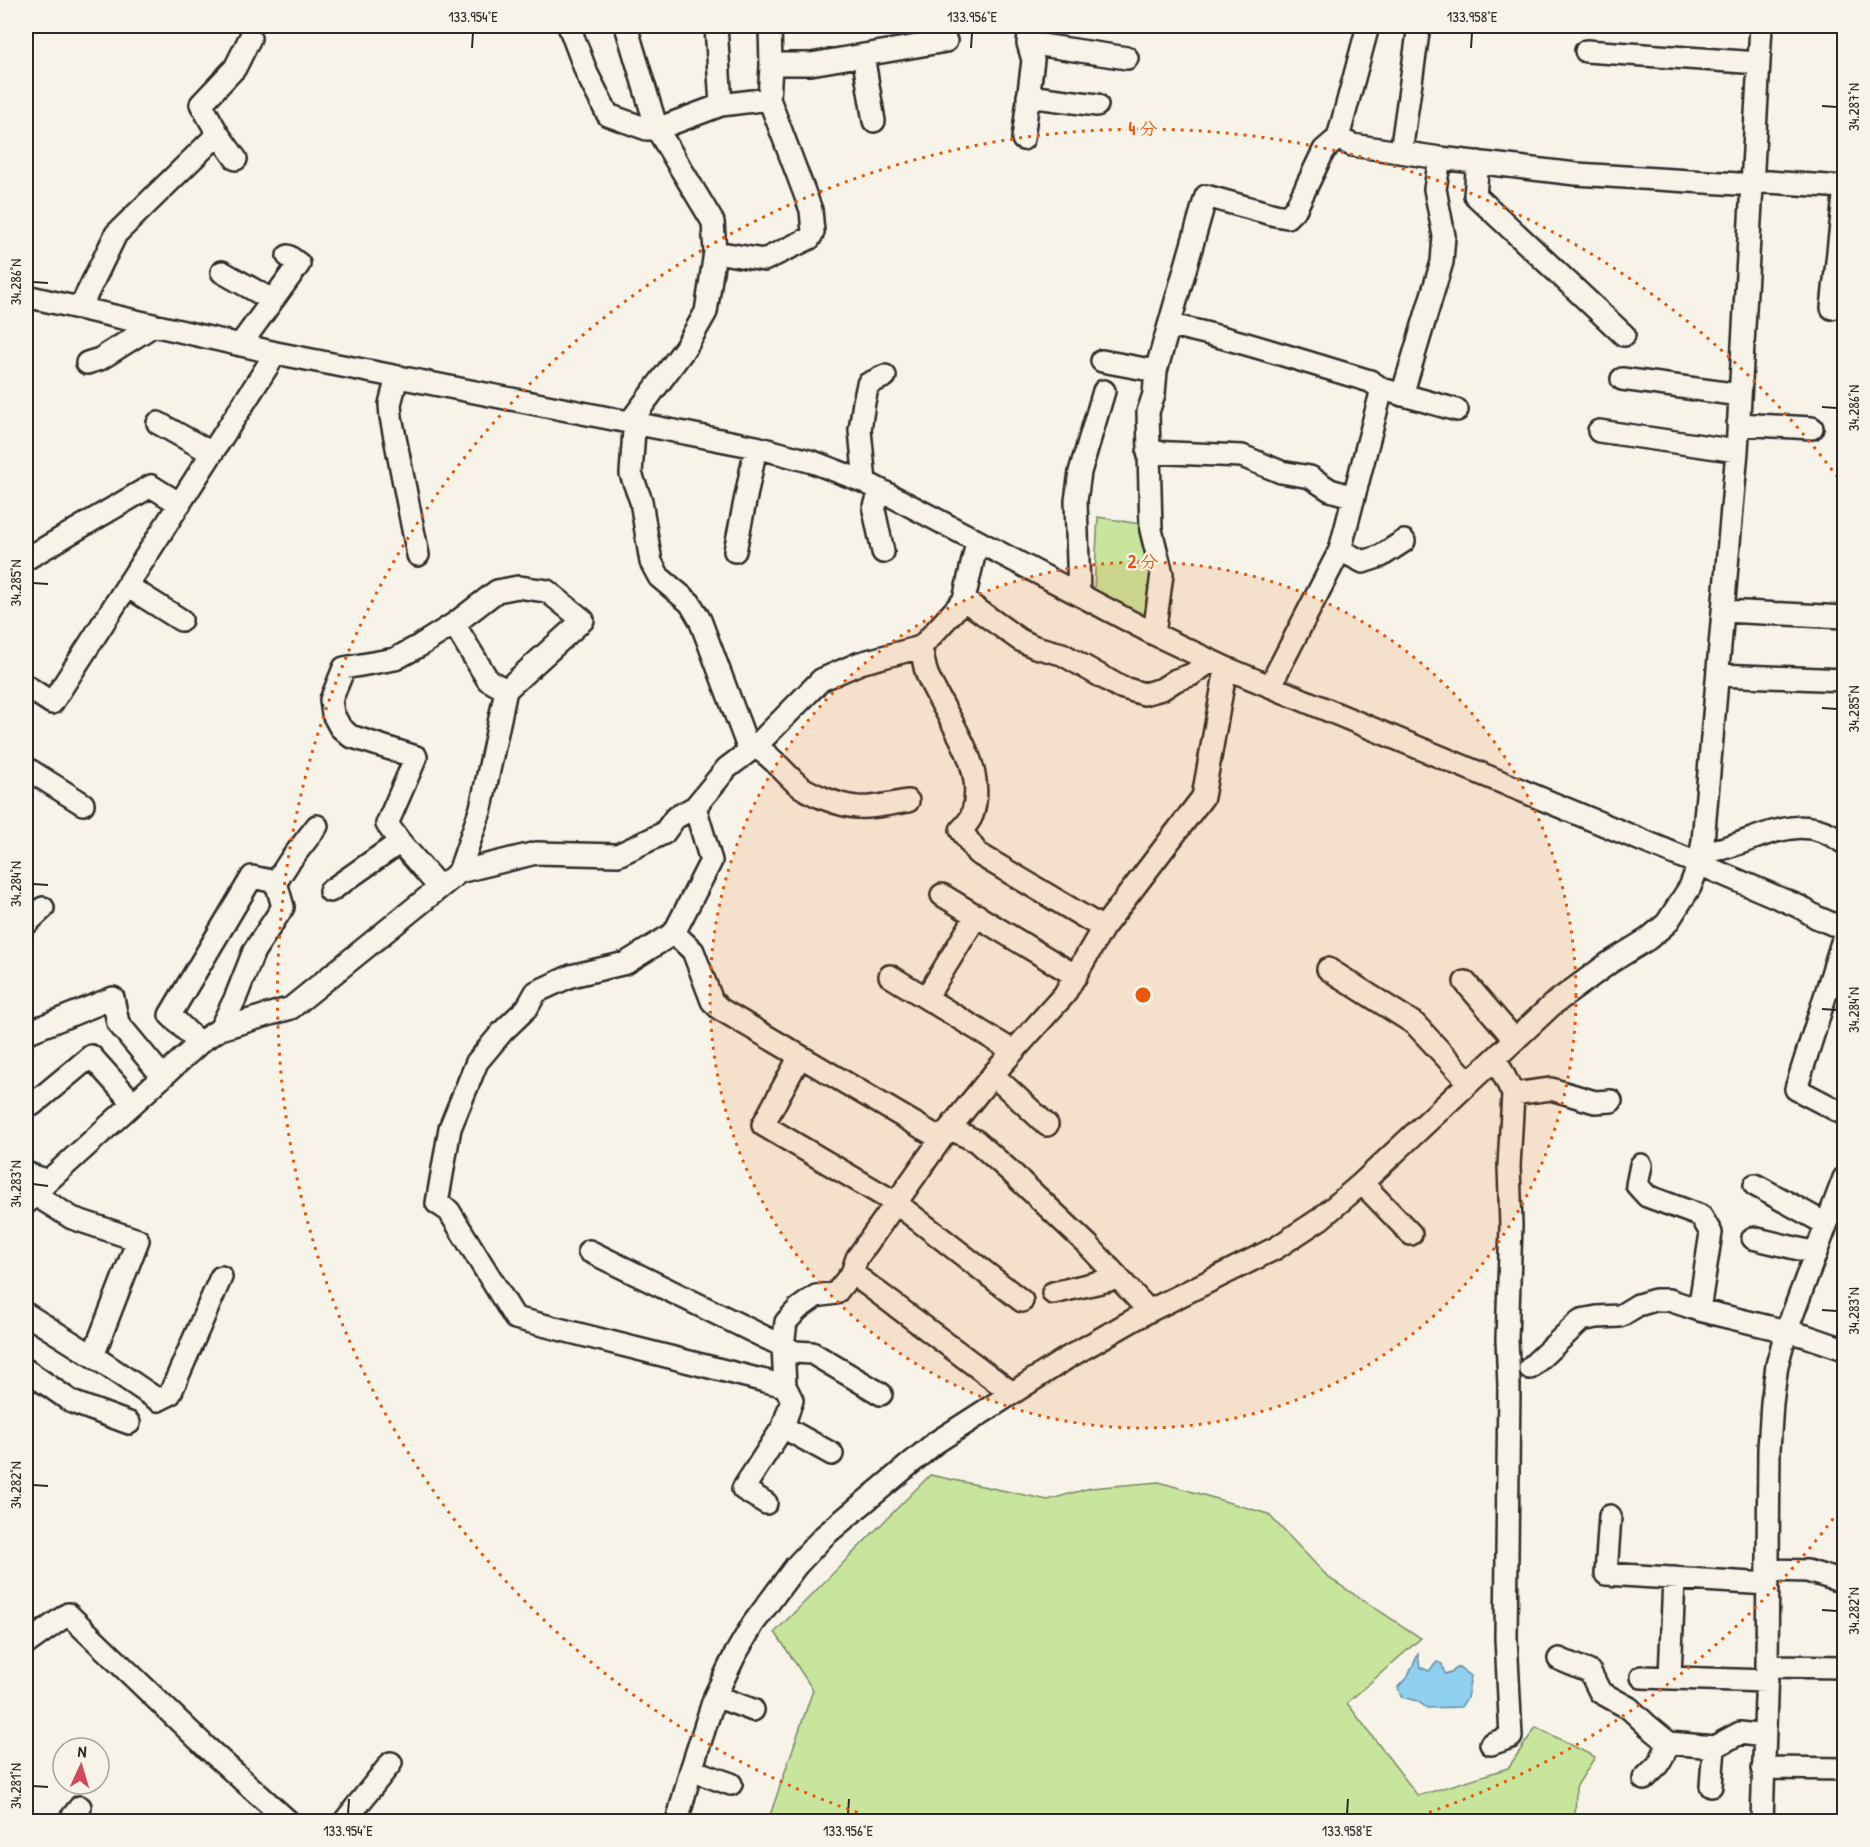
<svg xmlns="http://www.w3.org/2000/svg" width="1870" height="1847" font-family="'Patrick Hand','Klee One',sans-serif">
<rect width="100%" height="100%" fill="#f7f3e8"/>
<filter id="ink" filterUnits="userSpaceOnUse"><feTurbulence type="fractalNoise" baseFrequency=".0167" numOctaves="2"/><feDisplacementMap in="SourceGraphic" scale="12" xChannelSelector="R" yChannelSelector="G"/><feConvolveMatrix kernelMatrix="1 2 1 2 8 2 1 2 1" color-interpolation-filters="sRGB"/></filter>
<g filter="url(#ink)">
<path fill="#c7e59d" stroke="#798864" stroke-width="1.5" d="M1098 517 1145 525 1158 574 1149 620 1094 591Z
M930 1475 1048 1500 1090 1488 1159 1482 1268 1514 1329 1578 1421 1638 1347 1703 1418 1796 1508 1768 1536 1727 1595 1757 1576 1787 1575 1821H768L813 1690 775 1632Z"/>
<path fill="#8fcff0" stroke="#678da1" stroke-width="1.5" d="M1418 1654 1420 1667 1429 1671 1437 1662 1442 1664 1445 1674 1451 1672 1459 1667 1471 1676 1467 1698 1461 1707 1427 1708 1417 1701 1401 1697 1398 1687 1408 1676Z"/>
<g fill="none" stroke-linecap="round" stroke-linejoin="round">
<g stroke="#2b2b2b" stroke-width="26">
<path id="minor" d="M569 26 587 74 608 115 647 129H657L713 222 715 252 706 312 686 347 630 422 634 430 631 474 641 501 651 562 659 577 690 603 700 620 746 742C767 751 780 768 796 783 808 794 841 806 857 807 871 809 893 803 908 801
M626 26 657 129 721 105 769 99
M716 26 721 105
M1368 26 1338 138 1352 145 1440 158 1576 174 1738 184 1768 182 1844 187
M1028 43 1127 58
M1586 51 1759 63
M863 55 874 121
M771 64H811L946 41
M1028 96 1097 105
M1023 139 1033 60 1028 43 1030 26
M1401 152 1419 26
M236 159 218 134 201 104 235 68 250 38
M1478 162 1475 195 1624 335
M715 252 764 260 810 238 813 232 811 210 769 99 771 66 770 26
M222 272 272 300
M26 296 276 353 756 447 813 462 865 482 1154 634 1226 668 1699 864 1800 907 1816 917 1844 929
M80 308 116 234 218 134
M1832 308 1844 196
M1170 325C1238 339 1304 362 1370 381L1382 389 1457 410
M240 345 299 264 288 256
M1102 361 1156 371
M87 363 100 359 154 325
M397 377 390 404 391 417 418 555
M1622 379 1740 395
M1402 395 1442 262 1444 236 1435 189 1440 158
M158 423 212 453
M1738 424 1812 428
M1599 431 1737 451
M1148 452 1242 456 1281 472 1310 477 1330 490 1354 497
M865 482 860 430 864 402 868 384 885 376
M880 490 874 510 883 552
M1340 550 1363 562 1381 556 1404 541
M735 551 756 447
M26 559 151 486 180 504
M127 586 181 620
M1079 593 1076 501 1080 472 1104 391
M964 600 1020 640 1035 647 1062 654 1120 687 1144 694 1162 689 1176 680 1191 675 1211 661
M1724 611 1844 617
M454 624 488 680 506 690
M1154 634 1162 574 1151 530 1148 412 1154 394 1156 371 1206 196 1275 215 1287 217 1296 208 1324 150 1338 138
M921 647C923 655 924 666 927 674 945 718 989 765 972 815 970 821 965 826 961 830L977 853 1103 928
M1718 675 1844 680
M26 686 52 703 276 353
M1272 687 1277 672 1340 550 1382 389
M26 768 83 804
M695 807 711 861 674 933 693 951 712 1001 720 1009 941 1139
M1701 853C1709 851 1717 850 1724 848 1768 836 1802 811 1844 843
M276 882 289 862 317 826
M439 887 400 842 387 824 416 757 350 736 340 727 333 714 331 700 344 668 395 659 419 646 454 624 497 591 518 587 547 591 583 620 506 690 481 808 459 872
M330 891 400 842
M942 895 1076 976
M26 924 43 908
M674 933 626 963 571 976 536 992 527 1008 503 1031 477 1062 450 1128 437 1203 449 1211 515 1318 785 1386
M1844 936 1796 1089 1844 1114
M1328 969 1415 1024 1469 1082
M890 976 1013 1051
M1465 982 1515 1040
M926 998 977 915
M26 1033 113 998 118 1023 162 1076
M199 1043 170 1015 252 877 276 882 283 907 254 951 235 999 220 1029
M800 1056 763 1125 896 1203 1022 1301
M993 1075 1047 1125
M1513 1094 1551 1089 1595 1102 1611 1101
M26 1105H32L91 1056 133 1103
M951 1129 976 1141 1012 1173 1088 1245 1149 1311
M1641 1165 1637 1185 1647 1196 1701 1216 1711 1233 1699 1310
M26 1173 48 1181
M1362 1183 1411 1234
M1755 1185 1826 1224
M34 1194 72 1218 138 1240 93 1356 158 1400 170 1394 221 1277
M26 1203 48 1181 203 1040 220 1029 291 1008 459 872 536 853 618 855 664 833 675 818 695 807 727 768 756 746 821 680 860 663 921 647 964 600 977 542
M1753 1238 1816 1253
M589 1251 795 1352 812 1353 881 1394
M852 1273 1012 1393
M1053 1293 1118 1278
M26 1314 96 1358
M1530 1368 1581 1320 1597 1317 1620 1316 1638 1305 1655 1300H1669L1699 1310 1806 1336 1844 1349
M26 1370 72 1402 129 1423
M783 1427 832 1454
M766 1503 743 1489 783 1427 792 1400 785 1386 783 1346 786 1322 798 1309 816 1296 836 1293 852 1273 857 1258 941 1139 995 1072 1064 995 1103 928 1203 797 1226 668
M1610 1516 1606 1574 1768 1584
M1768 1570 1807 1571 1844 1582
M26 1644 68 1614 206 1747 289 1822
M1559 1659 1590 1672 1600 1692 1629 1708 1647 1725 1669 1743 1714 1747 1740 1733 1764 1736
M1767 1666 1844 1667
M1642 1677 1767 1681
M1670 1677 1674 1578
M715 1696 753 1710
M1491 1744 1511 1737 1506 1638 1509 1386 1507 1339 1511 1226 1509 1166 1513 1094 1496 1059
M1763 1768 1844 1769
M691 1770 731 1784
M1644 1779 1659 1764 1669 1743
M1711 1786 1714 1747
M68 1822 80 1807
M344 1822 391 1763
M677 1822 691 1770 715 1696 735 1655 753 1624 796 1566 824 1536 935 1443 1067 1358 1149 1311 1276 1248 1320 1219 1362 1183 1552 1005 1609 963 1648 939 1667 923 1690 887 1699 864 1703 841 1737 451 1761 26
M1762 1822 1767 1666 1769 1449 1772 1403 1777 1365 1786 1332 1844 1178"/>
</g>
<use href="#minor" stroke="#f7f3e8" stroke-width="21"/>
</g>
</g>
<path fill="none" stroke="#2b2b2b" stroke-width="2" d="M472 48 473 33M971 48 972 33M1471 48 1472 33M1822 106 1837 107M33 282 48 283M1822 407 1837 408M33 583 48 584M1822 708 1837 709M33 884 48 885M1822 1009 1837 1010M33 1184 48 1186M1822 1310 1837 1311M33 1485 48 1486M1822 1610 1837 1611M33 1786 48 1787M348 1814 349 1799M848 1814 849 1799M1347 1814 1348 1799"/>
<circle cx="1143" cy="995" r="433" fill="#e8590c" fill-opacity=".12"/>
<g fill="none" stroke="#e8590c" stroke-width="3" stroke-dasharray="3 6">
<circle cx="1143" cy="995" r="433"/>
<path d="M1844 1504A866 866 0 0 1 1403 1821M883 1821A866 866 0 1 1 1844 486"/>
</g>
<circle cx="1143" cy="995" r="9" fill="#e8590c" stroke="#f7f3e8" stroke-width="3"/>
<g font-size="18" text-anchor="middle" font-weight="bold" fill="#e8590c" stroke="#f7f3e8" stroke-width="4.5" stroke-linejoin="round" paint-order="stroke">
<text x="1143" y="135">4 分</text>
<text x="1143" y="568">2 分</text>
</g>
<rect width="1870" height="1847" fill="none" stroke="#f7f3e8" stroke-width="66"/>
<g transform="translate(81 1766) rotate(4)"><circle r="28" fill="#f7f3e8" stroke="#a5a39c" stroke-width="1.5"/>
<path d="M0-4.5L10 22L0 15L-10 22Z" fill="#d1495b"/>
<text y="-9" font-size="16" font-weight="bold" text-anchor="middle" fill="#2b2b2b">N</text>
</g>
<rect x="33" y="33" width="1804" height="1781" fill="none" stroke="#2b2b2b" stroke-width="2"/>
<g font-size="15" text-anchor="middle" fill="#2b2b2b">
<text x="473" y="22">133.954°E</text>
<text x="972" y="22">133.956°E</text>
<text x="1472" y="22">133.958°E</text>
<text transform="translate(1854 107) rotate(-90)" y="5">34.287°N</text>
<text transform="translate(16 282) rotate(-90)" y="5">34.286°N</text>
<text transform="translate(1854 408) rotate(-90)" y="5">34.286°N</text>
<text transform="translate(16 583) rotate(-90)" y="5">34.285°N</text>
<text transform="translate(1854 709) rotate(-90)" y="5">34.285°N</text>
<text transform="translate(16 884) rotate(-90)" y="5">34.284°N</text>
<text transform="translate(1854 1010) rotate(-90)" y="5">34.284°N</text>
<text transform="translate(16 1184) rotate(-90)" y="5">34.283°N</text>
<text transform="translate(1854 1311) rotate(-90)" y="5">34.283°N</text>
<text transform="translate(16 1485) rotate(-90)" y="5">34.282°N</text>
<text transform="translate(1854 1611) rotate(-90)" y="5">34.282°N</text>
<text transform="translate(16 1786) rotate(-90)" y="5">34.281°N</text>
<text x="348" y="1836">133.954°E</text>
<text x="848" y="1836">133.956°E</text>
<text x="1347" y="1836">133.958°E</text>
</g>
</svg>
